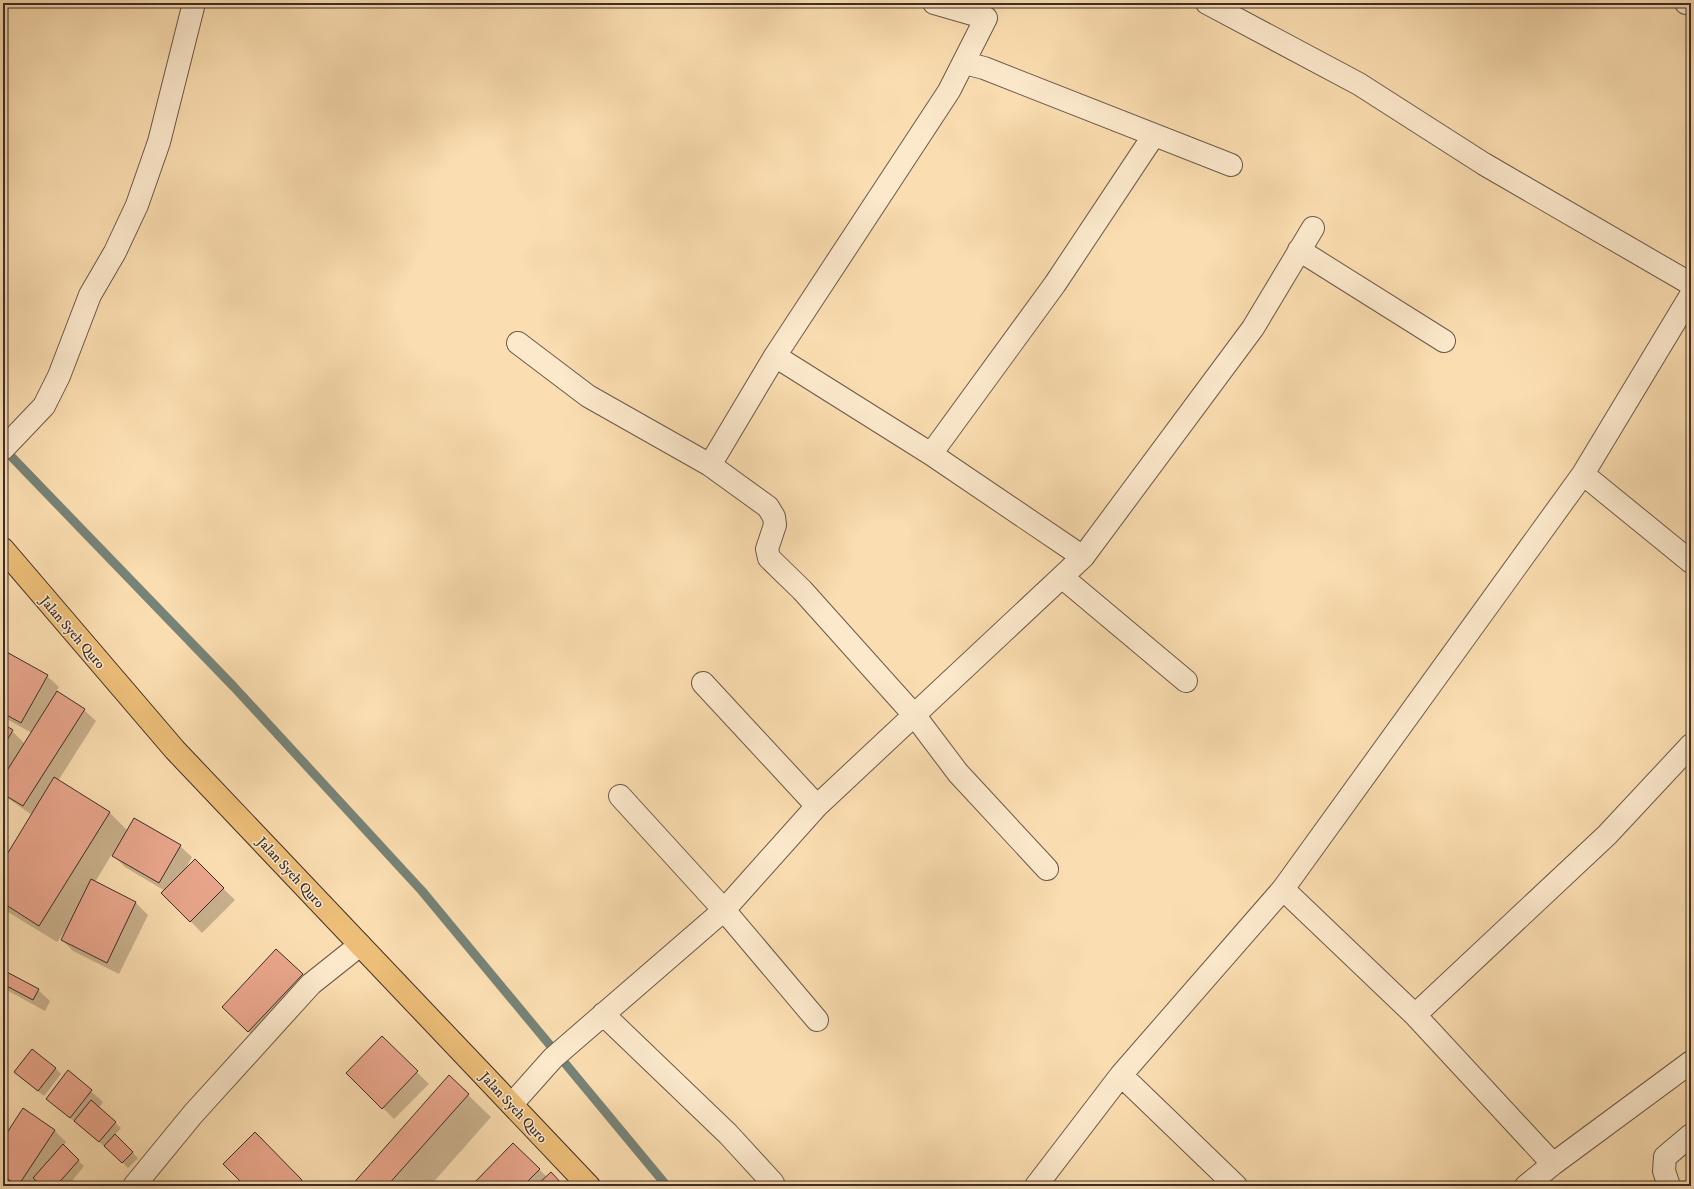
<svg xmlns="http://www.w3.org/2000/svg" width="1694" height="1189" font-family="'IM FELL DW Pica',serif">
<rect width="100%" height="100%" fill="#faddb0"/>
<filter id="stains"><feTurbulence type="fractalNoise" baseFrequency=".005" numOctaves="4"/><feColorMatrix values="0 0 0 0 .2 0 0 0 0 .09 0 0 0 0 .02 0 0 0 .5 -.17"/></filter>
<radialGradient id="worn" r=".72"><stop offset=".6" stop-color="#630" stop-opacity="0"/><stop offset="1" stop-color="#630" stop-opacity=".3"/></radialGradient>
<path fill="#0003" d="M3 651 47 676 59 687 56 692 84 710 96 721 58 781 110 813 128 831 180 846 192 857 185 870 195 861 235 900 202 933 163 893 165 891 125 867 112 854 95 882 136 903 148 915 119 974 73 951 62 940 67 930 66 929 57 942 3 909V862L32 815 3 795V725L12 731 25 744 32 733 3 717Z
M3 971 38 990 50 1001 45 1011 3 988Z
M302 975 314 986 260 1043 224 1007Z
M382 1038 429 1084 394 1119 348 1073Z
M55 1068 61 1074 44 1096 21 1078Z
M68 1071 103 1102 99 1108 121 1128 115 1135 138 1158 128 1168 106 1146 105 1147 47 1099Z
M468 1095 491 1117 430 1186H353Z
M3 1129 6 1132 3 1137Z
M54 1130 66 1142 63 1146 84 1166 68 1186H42L39 1183 37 1186H13L3 1179V1140Z
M255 1133 307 1186H246Z
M513 1144 547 1177 564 1186H472Z"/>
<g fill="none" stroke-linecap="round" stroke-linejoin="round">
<path stroke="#778377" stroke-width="9" d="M3 448 234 687 422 891 667 1186"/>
</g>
<path fill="#e9a68c" stroke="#3c2d28" d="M3 650 48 675 21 723 3 713Z
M57 691 85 709 23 806 3 794V777Z
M3 724 13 730 3 747Z
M54 777 110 812 39 926 3 903V861Z
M134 818 181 845 159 883 112 856Z
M195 859 224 888 190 922 161 893Z
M91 879 136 902 107 963 61 940Z
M276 949 303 974 248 1032 222 1007Z
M3 970 39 989 33 1000 3 984Z
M382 1036 418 1071 382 1109 346 1073Z
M32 1049 56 1068 38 1091 14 1072Z
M68 1070 92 1090 70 1118 46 1099Z
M449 1075 469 1094 387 1186H351Z
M91 1100 116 1122 99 1142 74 1121Z
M23 1108 55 1130 18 1186 3 1176V1139Z
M255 1132 302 1180 296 1186H245L223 1164Z
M115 1134 133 1152 122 1163 104 1146Z
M513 1143 540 1169 523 1186H471Z
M63 1144 79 1160 56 1186H42L33 1178Z
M551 1172 564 1186H536Z"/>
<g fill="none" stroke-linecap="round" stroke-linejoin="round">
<g stroke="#6c594a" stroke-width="24">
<path id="street" d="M1207 3 1359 84 1484 164 1691 284
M1686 3 1691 4
M965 63 984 68 1231 165
M1299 250 1444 341
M518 343 588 396 710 465 768 507 774 517 775 525 767 549 769 558 802 590 915 716 958 773 1047 869
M775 356 931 454 1083 557
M3 449 44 406 59 376 90 295 115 252 137 205 159 142 194 3
M931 454 1055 284 1154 135
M710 465 775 356 949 91 986 18 934 3
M1583 474 1691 562
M1062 577 1186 681
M703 683 817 806
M620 796 724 910 817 1020
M1283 889 1415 1015 1553 1164
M603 1014 728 1134 773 1183
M1415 1015 1607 835 1691 745
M1121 1075 1236 1186
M512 1104 553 1058 724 910 817 806 1083 557 1253 328 1313 228
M134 1186 193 1114 311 984 360 945
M1036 1186 1121 1075 1283 889 1583 474 1691 295
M1526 1186 1553 1164 1691 1062
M1669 1186 1664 1171 1665 1157 1691 1135"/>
</g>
<g stroke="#3c2d28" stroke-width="24">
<path id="primary" d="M3 549 175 750 589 1186"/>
</g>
<use href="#street" stroke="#fce9cc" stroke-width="22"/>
<use href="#primary" stroke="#edbe78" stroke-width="22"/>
</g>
<g text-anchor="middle" stroke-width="3" stroke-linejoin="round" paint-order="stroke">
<g font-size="14" fill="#3c2d28" stroke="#fce9cc">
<text transform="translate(73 632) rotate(49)" y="5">Jalan Syeh Quro</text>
<text transform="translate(291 872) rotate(47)" y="5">Jalan Syeh Quro</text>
<text transform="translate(514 1107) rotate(47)" y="5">Jalan Syeh Quro</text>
</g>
</g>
<rect width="1694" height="1189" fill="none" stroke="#faddb0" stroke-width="16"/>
<rect x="4" y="4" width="1686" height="1181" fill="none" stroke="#3c2d28" stroke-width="2"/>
<rect x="8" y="8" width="1678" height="1173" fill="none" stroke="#3c2d28"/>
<rect width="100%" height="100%" filter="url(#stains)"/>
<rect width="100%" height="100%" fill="url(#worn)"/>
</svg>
